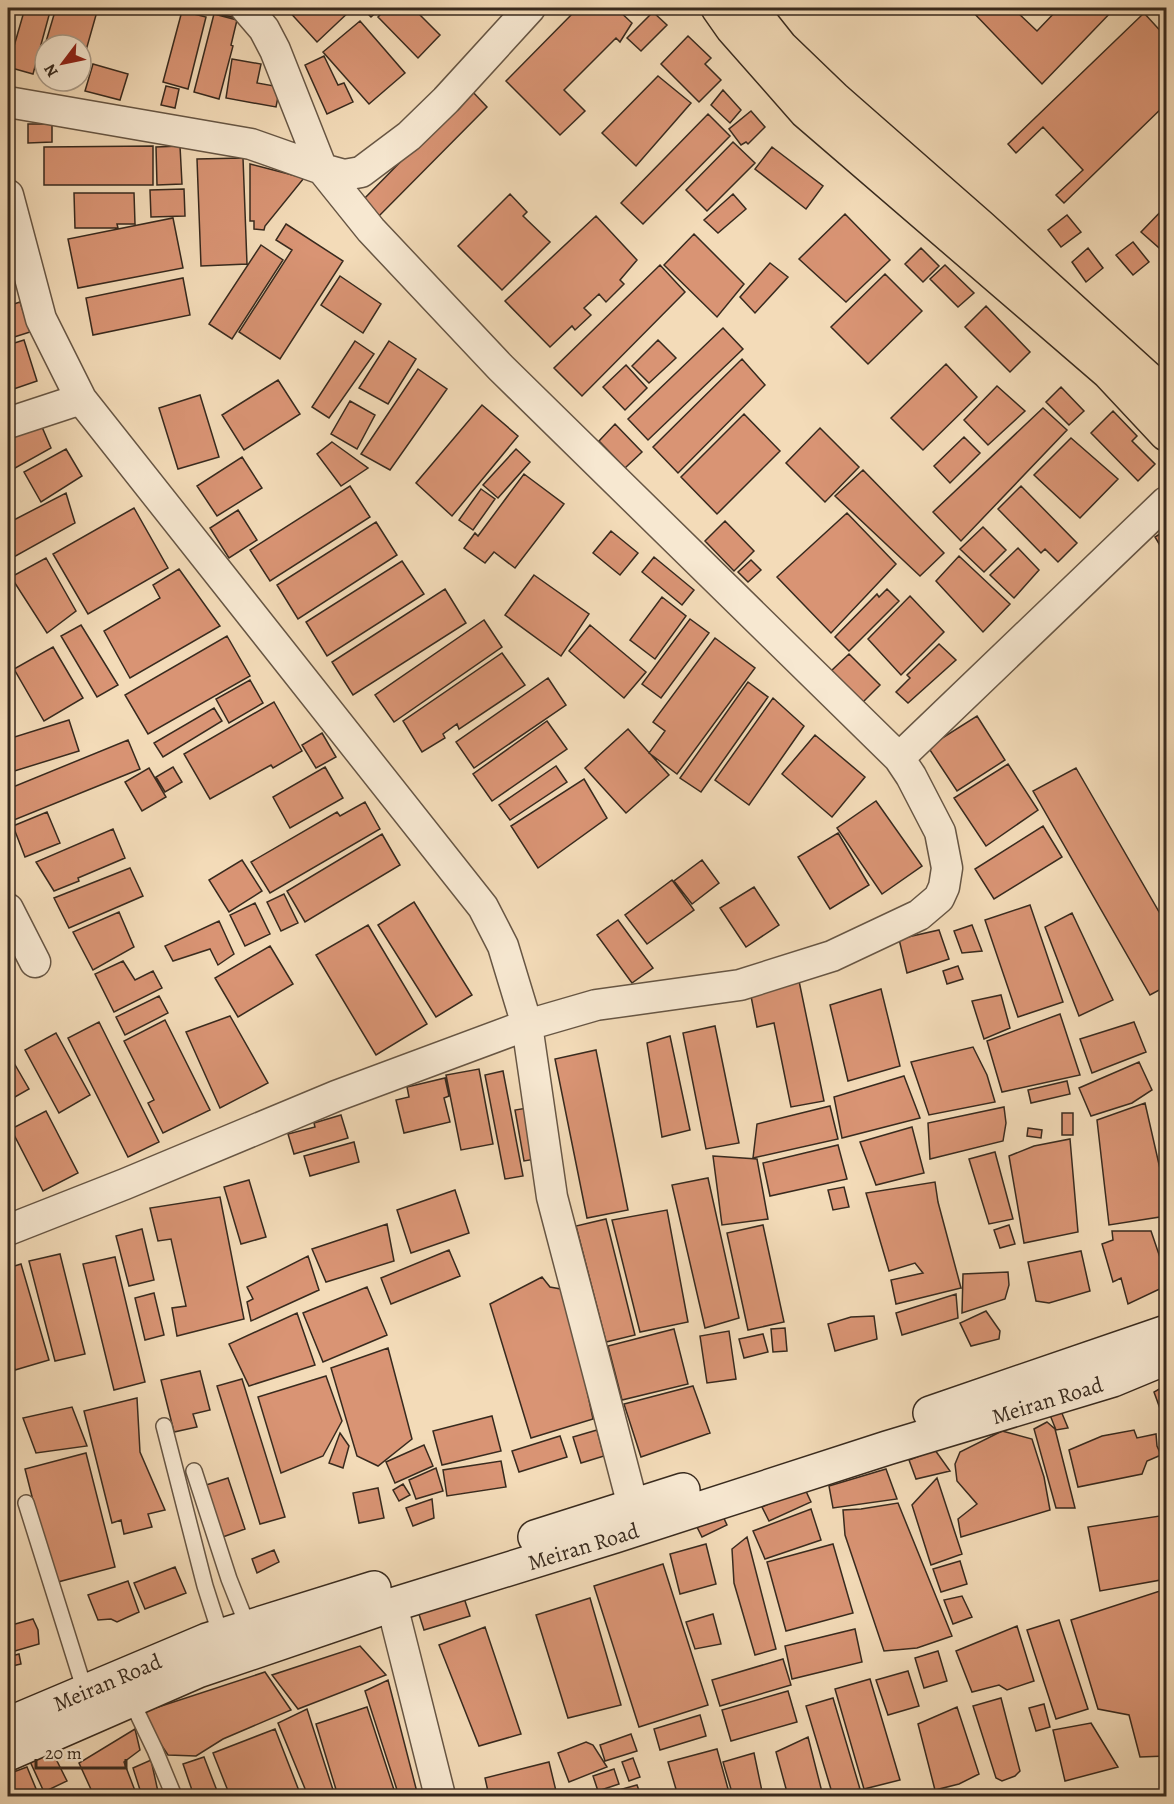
<svg xmlns="http://www.w3.org/2000/svg" width="1174" height="1804" font-family="Alegreya,serif">
<rect width="100%" height="100%" fill="#f3dbb8"/>
<filter id="stains"><feTurbulence type="fractalNoise" baseFrequency=".00333" numOctaves="4"/><feColorMatrix values="0 0 0 0 .2 0 0 0 0 .09 0 0 0 0 .02 0 0 0 .5 -.17"/></filter>
<radialGradient id="worn" r=".72"><stop offset=".6" stop-color="#630" stop-opacity="0"/><stop offset="1" stop-color="#630" stop-opacity=".3"/></radialGradient>
<path fill="#d99474" stroke="#382a1e" stroke-width="1.5" d="M25 8H51L33 74 8 67Z
M56 8H98L83 61 81 60V45H45Z
M195 8H234L236 18Z
M286 8H350L352 9 317 42Z
M362 8H381L371 17Z
M387 8H413L440 35 418 58 378 17Z
M578 8H616L632 23 620 42 616 38 564 90 585 111 560 135 506 81Z
M969 8H1019L1016 11 1037 31 1059 8H1115L1042 84Z
M182 11 206 17 188 89 163 82Z
M653 12 667 25 641 51 627 38Z
M1144 13 1166 37V104L1064 203 1056 195 1083 170 1043 127 1016 153 1008 144Z
M214 14 237 20 231 45 233 46 219 99 194 92Z
M360 21 405 73 369 104 323 52Z
M688 36 711 58 705 64 721 80 699 102 661 64Z
M41 53 45 54V70L37 67Z
M324 56 338 85 344 83 353 102 327 114 305 65Z
M232 59 261 64 257 83 280 87 276 107 226 98Z
M93 64 128 74 120 100 85 91Z
M658 76 691 103 636 166 602 133Z
M166 86 179 89 175 108 161 105Z
M471 90 487 107 377 218 361 202Z
M723 90 741 110 730 123 711 105Z
M751 111 765 127 748 144 746 142 741 145 729 129Z
M708 114 730 136 643 224 621 203Z
M28 124H52V142L28 143Z
M733 142 755 163 707 211 686 190Z
M153 146V185H44V147Z
M180 146 182 184 157 185 156 147Z
M772 147 823 186 806 209 755 169Z
M243 158 247 264 201 266 197 159Z
M250 164 304 178 265 226 264 230 254 229V221H250Z
M184 189 185 216 151 217 150 190Z
M74 193H134L135 224H117L118 228H75Z
M510 194 527 212 523 216 550 242 502 290 458 246Z
M733 194 746 209 718 233 704 220Z
M1166 206V254L1141 232Z
M845 214 890 260 846 302 799 259Z
M1067 215 1081 232 1061 247 1048 230Z
M596 216 637 260 620 280 624 284 606 302 599 294 584 308 591 315 575 330 572 326 550 347 505 301Z
M173 218 183 268 78 288 68 239Z
M286 224 343 261 280 359 239 332 292 250 276 240Z
M694 234 744 284 717 317 664 265Z
M1133 242 1149 262 1133 275 1116 255Z
M261 245 283 260 232 339 209 324Z
M921 248 939 266 923 282 905 264Z
M1088 248 1103 268 1086 282 1072 262Z
M770 263 788 277 755 313 740 297Z
M660 265 685 292 582 396 554 368Z
M945 265 974 293 958 307 930 279Z
M885 274 922 311 868 364 831 327Z
M340 276 381 304 363 333 321 305Z
M183 278 190 315 93 335 86 298Z
M20 302 30 332 8 339V306Z
M986 306 1030 352 1010 372 965 327Z
M723 328 743 349 648 440 628 419Z
M24 340 37 381 8 391V345Z
M658 340 676 358 649 383 632 366Z
M355 341 374 354 329 418 312 407Z
M389 341 416 359 388 404 359 388Z
M742 359 765 385 678 473 653 447Z
M946 364 977 397 923 450 891 418Z
M626 365 647 388 625 410 603 387Z
M418 369 447 389 390 470 361 454Z
M278 380 300 414 244 450 222 415Z
M997 386 1025 411 988 445 964 420Z
M1061 387 1084 411 1069 425 1046 402Z
M200 395 219 457 178 469 159 408Z
M350 401 375 415 357 449 331 434Z
M482 405 518 436 452 516 416 483Z
M1043 408 1067 430 961 541 933 512Z
M1113 411 1137 436 1132 441 1155 464 1138 481 1091 433Z
M744 414 780 451 717 514 681 477Z
M39 420 51 448 8 472V435Z
M615 424 642 452 625 468 599 441Z
M820 428 859 467 825 502 786 463Z
M964 437 980 453 950 483 934 466Z
M1071 438 1118 479 1080 518 1034 475Z
M332 442 368 468 341 486 317 454Z
M66 449 82 476 41 502 24 472Z
M516 449 530 462 498 498 483 485Z
M242 457 262 488 217 516 197 486Z
M863 470 944 553 920 576 835 496Z
M524 474 564 504 515 568 494 552 485 563 464 548 475 533 478 536Z
M350 486 370 517 270 581 250 550Z
M1021 486 1077 543 1058 562 1045 549 1041 553 998 509Z
M481 489 495 499 473 530 459 520Z
M66 493 75 523 12 558 8 550V523Z
M134 508 168 568 88 614 53 554Z
M238 510 257 540 229 558 210 528Z
M847 513 896 564 831 633 777 577Z
M725 521 754 551 734 571 705 541Z
M376 522 397 555 298 619 277 585Z
M983 527 1006 550 984 572 960 549Z
M1166 530V553L1165 554 1155 537Z
M611 531 638 553 620 575 593 553Z
M1018 548 1039 570 1014 598 990 575Z
M959 556 1010 604 983 632 936 581Z
M654 557 694 590 682 605 642 572Z
M46 558 76 611 47 633 11 577Z
M751 560 761 570 748 582 738 572Z
M402 561 424 594 327 656 306 622Z
M179 569 220 626 130 678 104 631 160 598 153 585Z
M534 575 589 614 561 656 505 615Z
M445 589 466 623 353 695 332 662Z
M887 589 899 601 849 651 835 637 877 594 879 597Z
M8 590 14 607 8 611Z
M910 596 944 632 901 675 868 639Z
M662 597 686 616 655 659 630 640Z
M690 619 709 633 661 698 642 684Z
M484 620 502 647 394 722 375 695Z
M81 625 118 685 97 697 61 636Z
M590 625 646 672 624 698 569 651Z
M227 636 250 676 148 734 125 695Z
M715 638 755 668 677 774 649 753 665 731 653 722Z
M939 644 956 660 908 703 896 692 910 678 907 675Z
M53 647 83 698 44 721 14 669Z
M502 653 525 685 459 729 457 724 443 734 445 738 422 752 403 721Z
M849 654 880 685 863 702 831 671Z
M548 678 566 705 474 768 456 742Z
M250 680 263 703 229 723 216 699Z
M748 682 768 697 701 792 680 778Z
M773 698 804 726 749 805 715 780Z
M274 702 302 751 273 768 271 765 210 799 184 754Z
M214 708 222 721 163 757 154 743Z
M977 716 1005 760 957 791 928 747Z
M69 720 79 751 8 773V739Z
M547 721 567 749 492 801 473 774Z
M628 729 669 775 626 813 585 768Z
M322 733 336 757 316 768 302 745Z
M815 735 865 777 832 817 782 774Z
M128 740 140 769 9 822 8 817V789Z
M1008 764 1038 810 986 846 954 798Z
M556 766 567 782 510 820 499 805Z
M173 767 182 782 165 792 156 777Z
M325 767 343 798 290 828 273 797Z
M149 768 166 797 142 811 125 782Z
M1076 768 1166 924V998L1161 989 1150 995 1033 791Z
M584 779 607 818 538 868 511 826Z
M876 801 922 866 882 894 837 828Z
M365 802 380 829 270 893 251 862 337 812 340 816Z
M47 812 60 843 25 857 13 826Z
M1043 826 1062 857 994 899 975 869Z
M113 829 125 858 78 878 79 881 54 891 36 862Z
M838 833 869 885 830 909 798 857Z
M382 834 400 865 305 922 287 891Z
M242 860 262 891 229 912 209 880Z
M702 860 719 883 692 904 674 881Z
M130 868 143 896 69 928 54 898Z
M672 880 694 910 647 944 625 915Z
M754 887 779 925 746 947 720 908Z
M284 894 298 923 281 931 267 902Z
M414 902 472 995 436 1017 378 925Z
M255 903 270 934 245 946 230 915Z
M1030 905 1063 1002 1018 1017 985 920Z
M119 912 134 947 93 970 73 932Z
M1072 913 1113 1000 1079 1016 1045 927Z
M618 920 653 968 632 983 597 935Z
M219 921 234 954 218 965 210 949 173 961 165 946Z
M368 925 427 1024 376 1055 316 955Z
M972 925 982 951 962 953 954 931Z
M939 930 949 959 907 973 899 939Z
M270 946 293 984 238 1017 215 978Z
M123 961 135 980 153 971 162 988 114 1012 95 974Z
M958 966 963 979 947 984 943 971Z
M799 981 824 1101 791 1107 774 1023 757 1027 750 991Z
M881 989 900 1066 848 1081 830 1005Z
M1001 995 1010 1028 984 1039 972 1001Z
M159 996 168 1013 125 1035 116 1017Z
M1060 1014 1080 1075 1002 1092 987 1041Z
M230 1016 268 1083 220 1108 186 1032Z
M165 1020 210 1110 163 1133 148 1103 154 1100 124 1041Z
M99 1022 159 1142 128 1157 68 1038Z
M1134 1022 1146 1052 1092 1073 1080 1039Z
M715 1026 739 1143 706 1149 683 1033Z
M56 1033 90 1095 59 1113 25 1050Z
M670 1036 690 1130 662 1137 647 1043Z
M973 1047 987 1075 995 1102 929 1115 911 1062Z
M596 1050 628 1210 587 1218 555 1059Z
M1139 1062 1152 1090 1132 1103 1091 1116 1079 1088Z
M14 1063 29 1089 8 1101V1067Z
M479 1069 493 1144 461 1150 446 1075Z
M503 1071 523 1176 505 1179 485 1075Z
M904 1076 920 1118 842 1138 834 1097Z
M445 1078 449 1096 444 1098 450 1122 404 1133 396 1100 409 1097 407 1087Z
M1067 1081 1070 1094 1031 1103 1028 1090Z
M1145 1103 1166 1195V1216L1109 1225 1097 1120Z
M830 1106 838 1139 753 1158 757 1124Z
M1004 1107 1006 1123 1003 1141 930 1159 928 1123Z
M527 1108 536 1159 524 1161 515 1110Z
M46 1111 78 1173 43 1191 11 1129Z
M1062 1113H1073V1135H1062Z
M341 1115 348 1138 294 1154 288 1134 315 1127 314 1123Z
M912 1127 924 1173 876 1185 860 1142Z
M1028 1128 1042 1130 1041 1138 1027 1136Z
M1070 1139 1078 1232 1024 1243 1009 1156 1034 1146Z
M354 1142 359 1162 310 1176 304 1156Z
M838 1145 847 1179 770 1196 763 1163Z
M995 1152 1013 1219 989 1224 969 1159Z
M713 1156 757 1159 768 1219 722 1225Z
M708 1178 739 1318 705 1328 672 1185Z
M249 1180 266 1237 241 1244 224 1187Z
M935 1182 938 1202 961 1288 896 1304 891 1280 923 1273 915 1263 889 1271 866 1193Z
M844 1187 849 1207 833 1210 828 1190Z
M455 1190 469 1233 411 1253 397 1210Z
M220 1197 244 1319 177 1336 172 1308 186 1306 171 1239 158 1241 150 1208Z
M667 1210 688 1322 640 1332 612 1220Z
M606 1219 635 1335 606 1342 576 1226Z
M387 1224 394 1261 326 1282 312 1249Z
M763 1225 784 1322 748 1330 727 1233Z
M1009 1225 1015 1244 1000 1248 994 1230Z
M142 1229 154 1280 129 1286 116 1236Z
M1112 1231H1151L1166 1275V1286L1128 1304 1121 1278 1113 1282 1102 1244 1113 1240Z
M449 1250 460 1276 391 1304 381 1278Z
M1081 1251 1090 1291 1049 1303 1036 1301 1028 1262Z
M60 1254 85 1354 55 1361 29 1261Z
M308 1256 319 1290 251 1321 247 1302 253 1299 247 1287Z
M115 1257 145 1382 114 1390 83 1264Z
M21 1264 49 1360 15 1370 8 1344V1268Z
M1008 1272 1009 1285 1005 1299 962 1313 963 1274Z
M542 1277 550 1287 566 1290 593 1419 531 1438 490 1304Z
M367 1287 387 1335 323 1362 303 1313Z
M154 1293 164 1335 145 1340 135 1298Z
M956 1294 958 1318 902 1335 896 1313Z
M986 1311 1000 1331 999 1339 971 1346 960 1323Z
M297 1313 315 1365 249 1386 229 1344Z
M874 1316 877 1339 835 1351 828 1324 851 1317Z
M785 1328 787 1351 773 1352 771 1329Z
M674 1329 688 1384 622 1400 608 1346Z
M729 1331 736 1379 707 1383 700 1336Z
M763 1334 768 1352 744 1358 739 1339Z
M388 1348 412 1439 378 1466 357 1456 331 1368Z
M200 1371 210 1410 193 1414 197 1427 174 1432 161 1380Z
M326 1376 342 1421 323 1456 281 1473 258 1397Z
M242 1379 285 1517 260 1524 217 1386Z
M1166 1385V1425L1154 1392Z
M693 1386 710 1433 641 1457 624 1404Z
M137 1398 140 1452 165 1510 148 1514 152 1527 124 1534 121 1520 112 1523 84 1411Z
M72 1407 87 1446 36 1453 23 1418Z
M1061 1411 1068 1428 1056 1430 1050 1415Z
M492 1416 501 1451 442 1465 433 1431Z
M1047 1422 1055 1429 1075 1508H1056L1034 1429Z
M597 1430 604 1456 581 1463 573 1437Z
M1134 1430 1137 1438 1156 1434 1157 1446 1161 1455 1147 1461 1142 1474 1078 1487 1069 1450 1102 1436Z
M1002 1431 1032 1439 1044 1477 1050 1510 961 1537 958 1519 977 1504 957 1481 955 1464 960 1452Z
M340 1433 349 1446 343 1468 329 1463Z
M560 1436 567 1457 519 1472 512 1451Z
M424 1445 433 1466 395 1483 386 1462Z
M935 1450 950 1471 916 1479 909 1460Z
M86 1453 115 1567 54 1583 25 1469Z
M501 1461 506 1487 447 1496 443 1470Z
M436 1468 443 1491 416 1499 409 1480Z
M886 1469 897 1499 833 1508 829 1486Z
M228 1478 245 1529 220 1538 203 1486Z
M937 1478 962 1554 931 1565 912 1505Z
M403 1484 410 1495 399 1501 393 1490Z
M804 1487 811 1502 769 1521 762 1507Z
M378 1488 384 1518 359 1523 353 1493Z
M432 1499 434 1518 413 1526 406 1508Z
M898 1503 952 1636 917 1648 884 1651 845 1535 843 1510 861 1509Z
M811 1509 821 1540 765 1559 753 1531Z
M721 1512 727 1525 702 1537 696 1525Z
M1166 1515V1579L1100 1591 1088 1527Z
M747 1537 776 1649 755 1655 734 1583 732 1549Z
M706 1544 716 1584 680 1594 670 1554Z
M833 1544 853 1613 786 1631 767 1562Z
M274 1550 279 1562 257 1573 252 1559Z
M960 1561 967 1584 941 1592 933 1569Z
M663 1564 708 1705 639 1727 594 1586Z
M175 1567 186 1593 145 1609 134 1583Z
M128 1581 139 1612 117 1622 111 1619 98 1620 88 1595Z
M1166 1589V1756L1140 1757 1129 1715 1098 1709 1071 1620Z
M962 1596 972 1617 953 1624 944 1600Z
M464 1598 470 1616 424 1630 418 1611Z
M590 1598 621 1705 568 1718 536 1615Z
M713 1614 721 1644 695 1649 686 1622Z
M33 1619 38 1630 39 1644 8 1653V1626Z
M1059 1620 1088 1709 1056 1719 1027 1630Z
M1017 1626 1034 1681 1007 1690 999 1685 972 1692 956 1651Z
M485 1627 521 1734 479 1746 439 1645Z
M855 1629 862 1662 792 1679 785 1646Z
M360 1646 386 1675 298 1709 272 1675Z
M938 1651 947 1681 924 1688 915 1658Z
M19 1654 21 1664 8 1667V1657Z
M783 1659 791 1685 720 1706 712 1680Z
M908 1671 919 1706 888 1715 876 1680Z
M265 1672 291 1710 223 1739 196 1756 168 1755 152 1731 143 1712Z
M870 1679 900 1780 864 1789 835 1689Z
M388 1680 418 1796H399L365 1691Z
M788 1691 797 1722 731 1741 722 1710Z
M833 1698 860 1789 833 1796 806 1706Z
M1001 1698 1020 1771 1015 1776 1002 1781 996 1778 973 1706Z
M1044 1704 1050 1727 1036 1731 1029 1708Z
M367 1707 396 1796H338L316 1724Z
M957 1707 979 1774 959 1784 935 1790 918 1724Z
M307 1709 335 1796H308L278 1723Z
M700 1715 706 1736 660 1750 654 1729Z
M1091 1723 1118 1767 1065 1781 1053 1730Z
M135 1729 140 1750 124 1762 137 1796H94L79 1763Z
M275 1729 301 1796H230L213 1753Z
M631 1734 637 1751 605 1761 600 1745Z
M808 1737 823 1796H788L776 1752Z
M586 1742 593 1745 607 1767 569 1782 558 1753Z
M50 1747 67 1781 44 1792 28 1757Z
M717 1749 730 1796H678L668 1762Z
M754 1753 763 1796H733L723 1762Z
M204 1757 219 1796H194L183 1764Z
M633 1758 640 1777 629 1781 622 1762Z
M151 1760 159 1796H142L133 1768Z
M549 1762 557 1795 550 1796H489L485 1778Z
M27 1767 39 1796H8V1774Z
M614 1769 619 1784 598 1791 593 1776Z
M637 1785 641 1796H615V1791Z"/>
<g fill="none" stroke-linecap="round" stroke-linejoin="round">
<g stroke="#675644" stroke-width="18">
<path id="service" d="M164 1426 205 1586 221 1636
M194 1471 229 1579 248 1627
M26 1503 85 1691
M131 1700 155 1750 174 1796"/>
</g>
<g stroke="#675644" stroke-width="33">
<path id="minor" d="M8 102 251 144 322 169 344 175 361 172 409 136 446 100 530 8
M8 195 41 319 81 399 483 907 503 946 527 1025 552 1197 633 1506
M8 423 81 399
M899 758 1166 502
M8 909 35 962
M8 1230 125 1184 336 1096 527 1025 596 1005 740 985 832 956 919 915 939 898 944 887 947 868 940 832 911 776 899 758 500 367 371 230 322 169 275 50 264 29 246 8
M392 1605 440 1796"/>
</g>
<g stroke="#382a1e" stroke-width="36">
<path id="secondary" d="M930 1413 1166 1332
M535 1537 683 1490
M8 1724 207 1640 374 1588
M8 1754 198 1671 392 1605 615 1536 887 1448 1113 1380 1166 1358"/>
</g>
<g stroke="#382a1e" stroke-width="36">
<path id="primary" d="M718 8 732 28 806 112 1108 372 1166 434
M750 8 781 47 834 98 981 227 1166 395"/>
</g>
<use href="#service" stroke="#f7e8d1" stroke-width="15"/>
<use href="#minor" stroke="#f7e8d1" stroke-width="30"/>
<use href="#secondary" stroke="#f7e8d1" stroke-width="33"/>
<use href="#primary" stroke="#f3dbb8" stroke-width="33"/>
</g>
<g text-anchor="middle" stroke-width="5" stroke-linejoin="round" paint-order="stroke">
<g font-size="22" fill="#382a1e" stroke="#f7e8d1">
<text transform="translate(1047 1400) rotate(-17)" y="8">Meiran Road</text>
<text transform="translate(583 1546) rotate(-17)" y="8">Meiran Road</text>
<text transform="translate(107 1682) rotate(-23)" y="8">Meiran Road</text>
</g>
</g>
<rect width="1174" height="1804" fill="none" stroke="#f3dbb8" stroke-width="30"/>
<rect x="9" y="9" width="1156" height="1786" fill="none" stroke="#382a1e" stroke-width="3"/>
<rect x="15" y="15" width="1144" height="1774" fill="none" stroke="#382a1e" stroke-width="1.5"/>
<g transform="translate(63 63) rotate(238)"><circle r="28" fill="#f7e8d1" stroke="#ab9c89" stroke-width="1.5"/>
<path d="M0-4.5L10 22L0 15L-10 22Z" fill="#8f2418"/>
<text y="-9" font-size="16" font-weight="bold" text-anchor="middle" fill="#382a1e">N</text>
</g>
<path d="M36 1759v9h90v-9" fill="none" stroke="#382a1e" stroke-width="3"/>
<text x="45" y="1759" font-size="18" fill="#382a1e" stroke="#f7e8d1" stroke-width="4.5" paint-order="stroke">20 m</text>
<rect width="100%" height="100%" filter="url(#stains)"/>
<rect width="100%" height="100%" fill="url(#worn)"/>
</svg>
